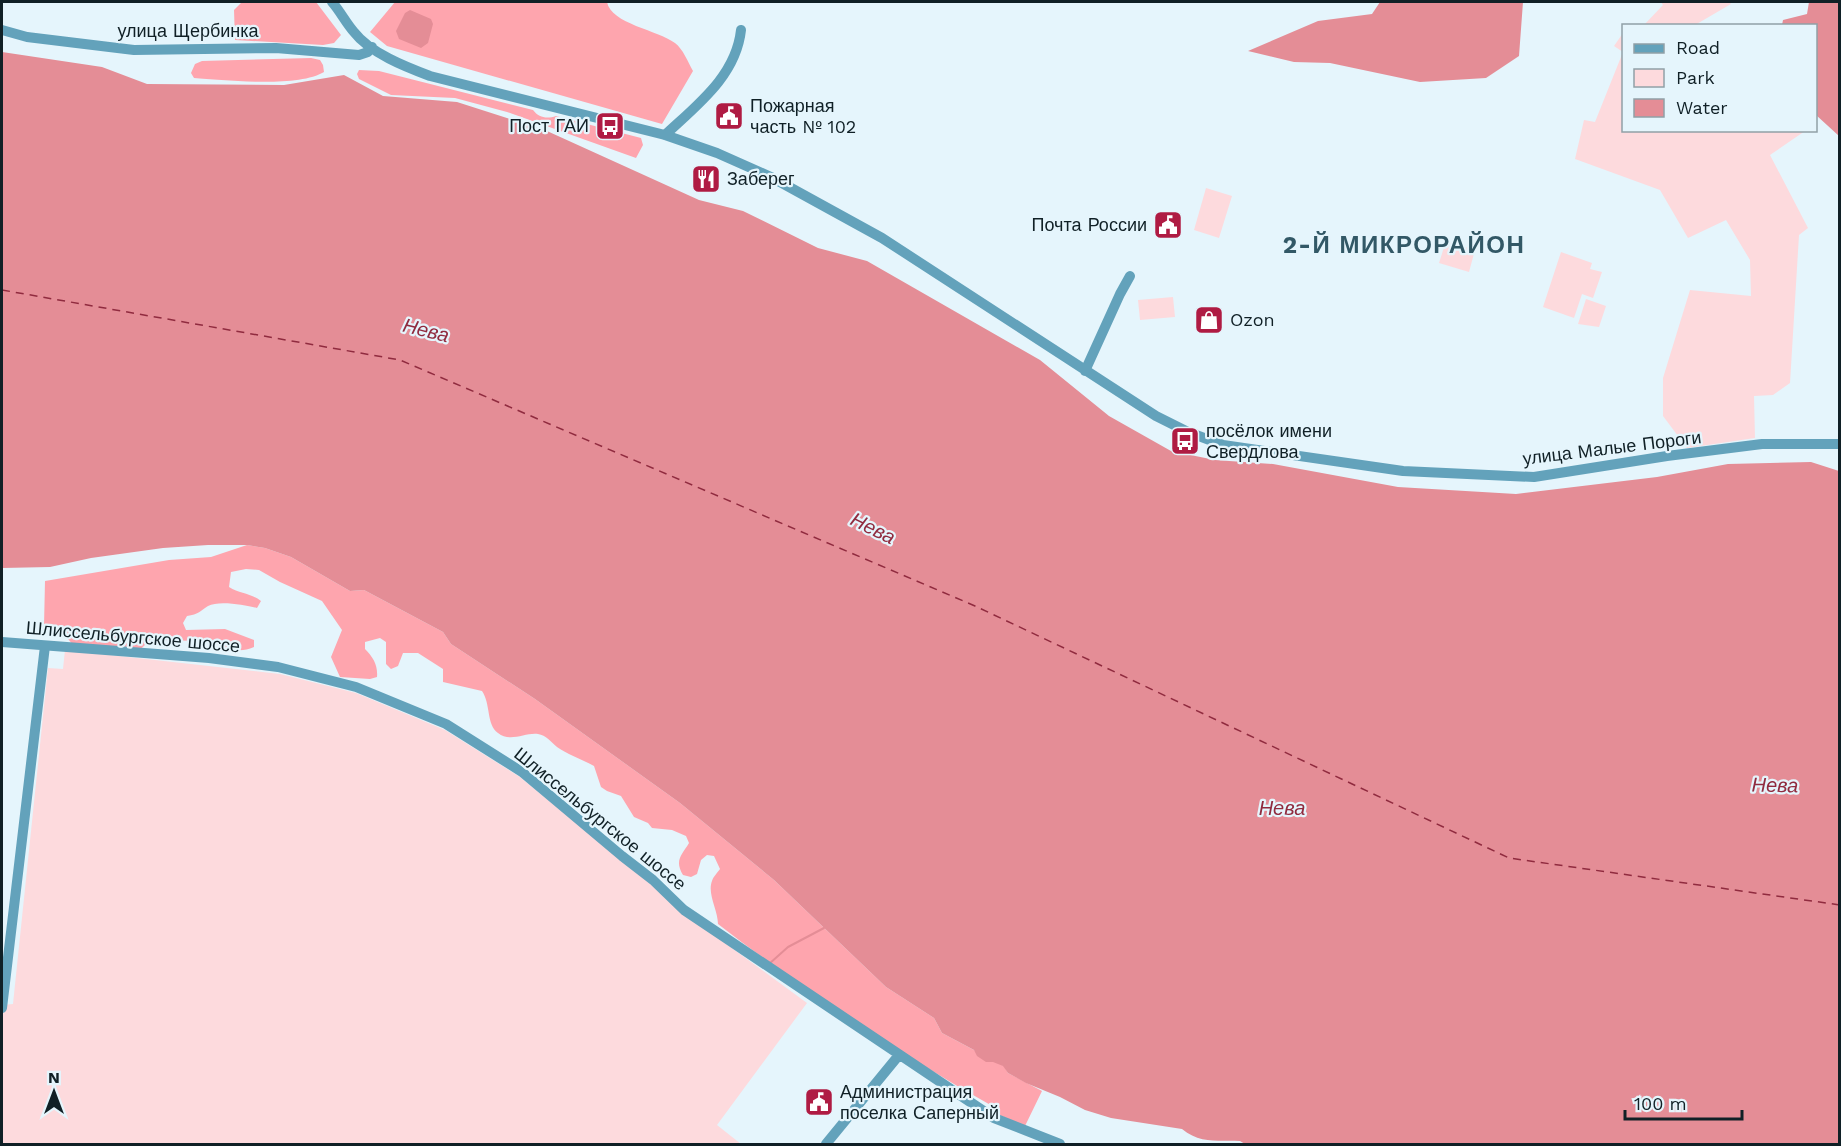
<svg xmlns="http://www.w3.org/2000/svg" width="1841" height="1146" font-family="'Work Sans',sans-serif">
<rect width="100%" height="100%" fill="#e5f5fc"/>
<path fill="#fddadd" d="M1661 2H1729L1731 4 1695 25H1644L1663 5Z
M1623 33 1624 130 1805 131 1770 155 1808 228 1799 235 1790 383 1773 395 1754 396 1755 438 1687 448 1663 416V378L1690 290 1751 296 1750 260 1726 220 1688 238 1660 190 1575 159 1584 120 1595 122 1623 52 1614 46Z
M1206 188 1232 196 1219 238 1194 230Z
M1446 241 1475 250 1469 272 1439 263Z
M1561 252 1592 263 1590 269 1602 272 1593 298 1582 294 1574 318 1543 307Z
M1173 297 1175 317 1140 320 1138 300Z
M1586 299 1606 306 1599 327 1578 324Z
M65 650 280 674 356 693 445 730 520 777 703 927 807 1003 717 1125 741 1144H2V1005L13 1004 48 668 63 669Z"/>
<path fill="#fea5ae" d="M242 2H316L341 35 334 43 323 45 235 40 234 10Z
M395 2H607C611 24 658 30 675 43 683 49 688 62 693 71L662 124 387 46 370 32Z
M311 58 320 60 323 65 324 72C298 88 225 80 194 78L191 73 195 64 202 61Z
M359 70 379 71 533 110C539 118 547 119 556 116L641 138 643 145 636 158 507 112 455 98 391 95 359 79 357 74Z
M247 545 265 548 291 557 350 591 364 590 443 632 451 644 535 699 680 803 774 880 886 987 934 1018 942 1033 1004 1066 1008 1073 1042 1091 1025 1126 997 1114 994 1107C898 1053 805 991 718 924 718 910 707 894 712 881 713 877 718 872 720 869L714 856 707 855 701 860 697 874 691 877 683 875C674 860 682 855 689 843L686 836 672 830 652 828 648 823 634 817 621 796 607 791 601 787 594 766C582 759 568 755 557 747 551 742 546 735 538 734 526 732 510 743 498 733 486 724 491 704 482 691L443 682V669L418 653H403L398 666 391 669 386 664V642L380 638 365 642V649C373 657 378 665 377 677L370 679 340 677 331 657 342 630 322 601 280 582 259 570 246 569 231 572 229 587C240 594 251 593 261 601L257 608C245 605 219 600 208 606 199 612 199 614 187 616L183 623 186 630 225 629 254 640V647C236 655 226 646 209 643 197 641 158 638 148 643 145 644 143 647 141 649L74 646 56 625 44 626 45 581 169 560 211 557Z"/>
<path fill="#e48d96" d="M1380 2H1523L1519 56 1486 78 1420 82 1330 63 1294 62 1248 51 1318 21 1372 14Z
M1809 2H1839V136L1816 115V26L1782 25 1783 20 1807 14Z
M410 10 431 19 433 24 428 43 421 48 399 39 396 31 405 13Z
M2 52 102 67 147 84 284 85 344 75 383 96 457 102 547 131 699 200 743 211 818 248 867 261 1040 360 1109 416 1171 451 1215 460 1273 464 1398 487 1516 494 1657 477 1728 464 1811 462 1839 471V1144H1245L1240 1141C1218 1140 1200 1144 1182 1129L1111 1118 1085 1110 1060 1097 1026 1083 1008 1073 1003 1066 993 1062H986L977 1056 974 1050 942 1033 934 1018 886 987 774 880 680 803 535 699 451 644 443 632 364 590 350 591 291 557 265 548 247 545H208L163 548 91 558 50 567 2 568Z"/>
<g fill="none" stroke-linecap="round" stroke-linejoin="round">
<path stroke="#e48d96" stroke-width="2" d="M769 964 788 947 824 928"/>
<path stroke="#902b3f" stroke-width="1.5" stroke-dasharray="8 6" stroke-linecap="butt" d="M2 290 400 360 975 606 1509 858 1840 905"/>
<path stroke="#63a2bb" stroke-width="10" d="M332 2C340 11 346 23 354 32 370 53 406 67 430 76L665 135 717 153 771 177 882 238 1156 416 1188 432 1223 445 1403 471 1534 477 1667 456 1762 444H1840
M2 30 27 37 134 50 276 48 359 55 368 52 372 47
M665 135C697 105 736 76 741 30
M1085 371 1120 294 1130 276
M2 642 209 658 278 667 356 687 446 724 522 772 622 856 653 880 684 910 994 1118 1060 1144
M2 1008 45 646
M826 1144 899 1055"/>
</g>
<defs>
<g id="civic-square" transform="scale(1.5)"><rect x="-9" y="-9" width="18" height="18" rx="4" fill="#af1b43" stroke="#e5f5fc"/><path d="M-.6-6.5H3V-4.5H.6V-3L4-1V1h2V6H-6V1h2V-1L-.6-3ZM-1.2 2.5V6h2.4V2.5Z" fill="#fff"/></g>
<g id="bus-square" transform="scale(1.5)"><rect x="-9" y="-9" width="18" height="18" rx="4" fill="#af1b43" stroke="#e5f5fc"/><path d="M-5-6H5V4H4V6H2V4H-2V6H-4V4H-5ZM-3.5-4V0h7V-4ZM-3.5 1.2v1.5H-2V1.2ZM2 1.2v1.5H3.5V1.2Z" fill="#fff"/></g>
<g id="restaurant-square" transform="scale(1.5)"><rect x="-9" y="-9" width="18" height="18" rx="4" fill="#af1b43" stroke="#e5f5fc"/><path d="M-5-6h1v4h1v-4h1v4h1v-4h1v5L-1.5 .5V6h-2V.5L-5-1ZM5-6V6H3V1.5H1.5Q1.5-4 5-6Z" fill="#fff"/></g>
<g id="shop-square" transform="scale(1.5)"><rect x="-9" y="-9" width="18" height="18" rx="4" fill="#af1b43" stroke="#e5f5fc"/><path d="M-5-2.5h2.3a2.7 3.5 0 0 1 5.4 0H5L5.5 6h-11ZM-1.5-2.5h3a1.5 2.3 0 0 0-3 0Z" fill="#fff"/></g>
</defs>
<g fill-rule="evenodd">
<use href="#civic-square" x="729" y="116"/>
<use href="#bus-square" x="610" y="126"/>
<use href="#restaurant-square" x="706" y="179"/>
<use href="#civic-square" x="1168" y="225"/>
<use href="#shop-square" x="1209" y="320"/>
<use href="#bus-square" x="1185" y="441"/>
<use href="#civic-square" x="819" y="1102"/>
</g>
<g text-anchor="middle" stroke-width="4.5" stroke-linejoin="round" paint-order="stroke">
<g font-size="18" fill="#102026" stroke="#e5f5fc">
<text x="188" y="37">улица Щербинка</text>
<text transform="translate(1612 448) rotate(-7)" y="6">улица Малые Пороги</text>
<text transform="translate(133 637) rotate(5)" y="6">Шлиссельбургское шоссе</text>
<text transform="translate(600 819) rotate(39)" y="6">Шлиссельбургское шоссе</text>
</g>
<g font-size="18" fill="#102026" stroke="#e5f5fc" text-anchor="start">
<text x="750" y="112">Пожарная<tspan x="750" dy="21">часть № 102</tspan></text>
<text x="589" y="132" text-anchor="end">Пост ГАИ</text>
<text x="727" y="185">Заберег</text>
<text x="1147" y="231" text-anchor="end">Почта России</text>
<text x="1230" y="326">Ozon</text>
<text x="1206" y="437">посёлок имени<tspan x="1206" dy="21">Свердлова</tspan></text>
<text x="840" y="1098">Администрация<tspan x="840" dy="21">поселка Саперный</tspan></text>
</g>
<g font-size="20" font-style="italic" fill="#902b3f" stroke="#e5f5fc">
<text transform="translate(426 330) rotate(14)" y="7">Нева</text>
<text transform="translate(873 528) rotate(26)" y="7">Нева</text>
<text transform="translate(1775 785) rotate(1)" y="7">Нева</text>
<text x="1282" y="815">Нева</text>
</g>
<g font-size="24" font-weight="bold" letter-spacing="1.5" fill="#325866" stroke="#e5f5fc">
<text x="1404" y="253">2-Й МИКРОРАЙОН</text>
</g>
</g>
<rect width="1841" height="1146" fill="none" stroke="#102026" stroke-width="6"/>
<rect x="1622" y="24" width="195" height="108" fill="#e5f5fc" stroke="#90a0a6" stroke-width="1.5"/>
<rect x="1634" y="44" width="30" height="9" fill="#63a2bb" stroke="#90a0a6" stroke-width="1.5"/>
<text x="1676" y="54" font-size="18" fill="#102026">Road</text>
<rect x="1634" y="69" width="30" height="18" fill="#fddadd" stroke="#90a0a6" stroke-width="1.5"/>
<text x="1676" y="84" font-size="18" fill="#102026">Park</text>
<rect x="1634" y="99" width="30" height="18" fill="#e48d96" stroke="#90a0a6" stroke-width="1.5"/>
<text x="1676" y="114" font-size="18" fill="#102026">Water</text>
<g transform="translate(54 1092)" stroke="#e5f5fc" stroke-width="4.5" paint-order="stroke">
<path d="M0-4.5L10 22L0 15L-10 22Z" fill="#102026"/>
<text y="-9" font-size="16" font-weight="bold" text-anchor="middle" fill="#102026">N</text>
</g>
<path d="M1625 1110v9h117v-9" fill="none" stroke="#102026" stroke-width="3"/>
<text x="1634" y="1110" font-size="18" fill="#102026" stroke="#e5f5fc" stroke-width="4.5" paint-order="stroke">100 m</text>
</svg>
